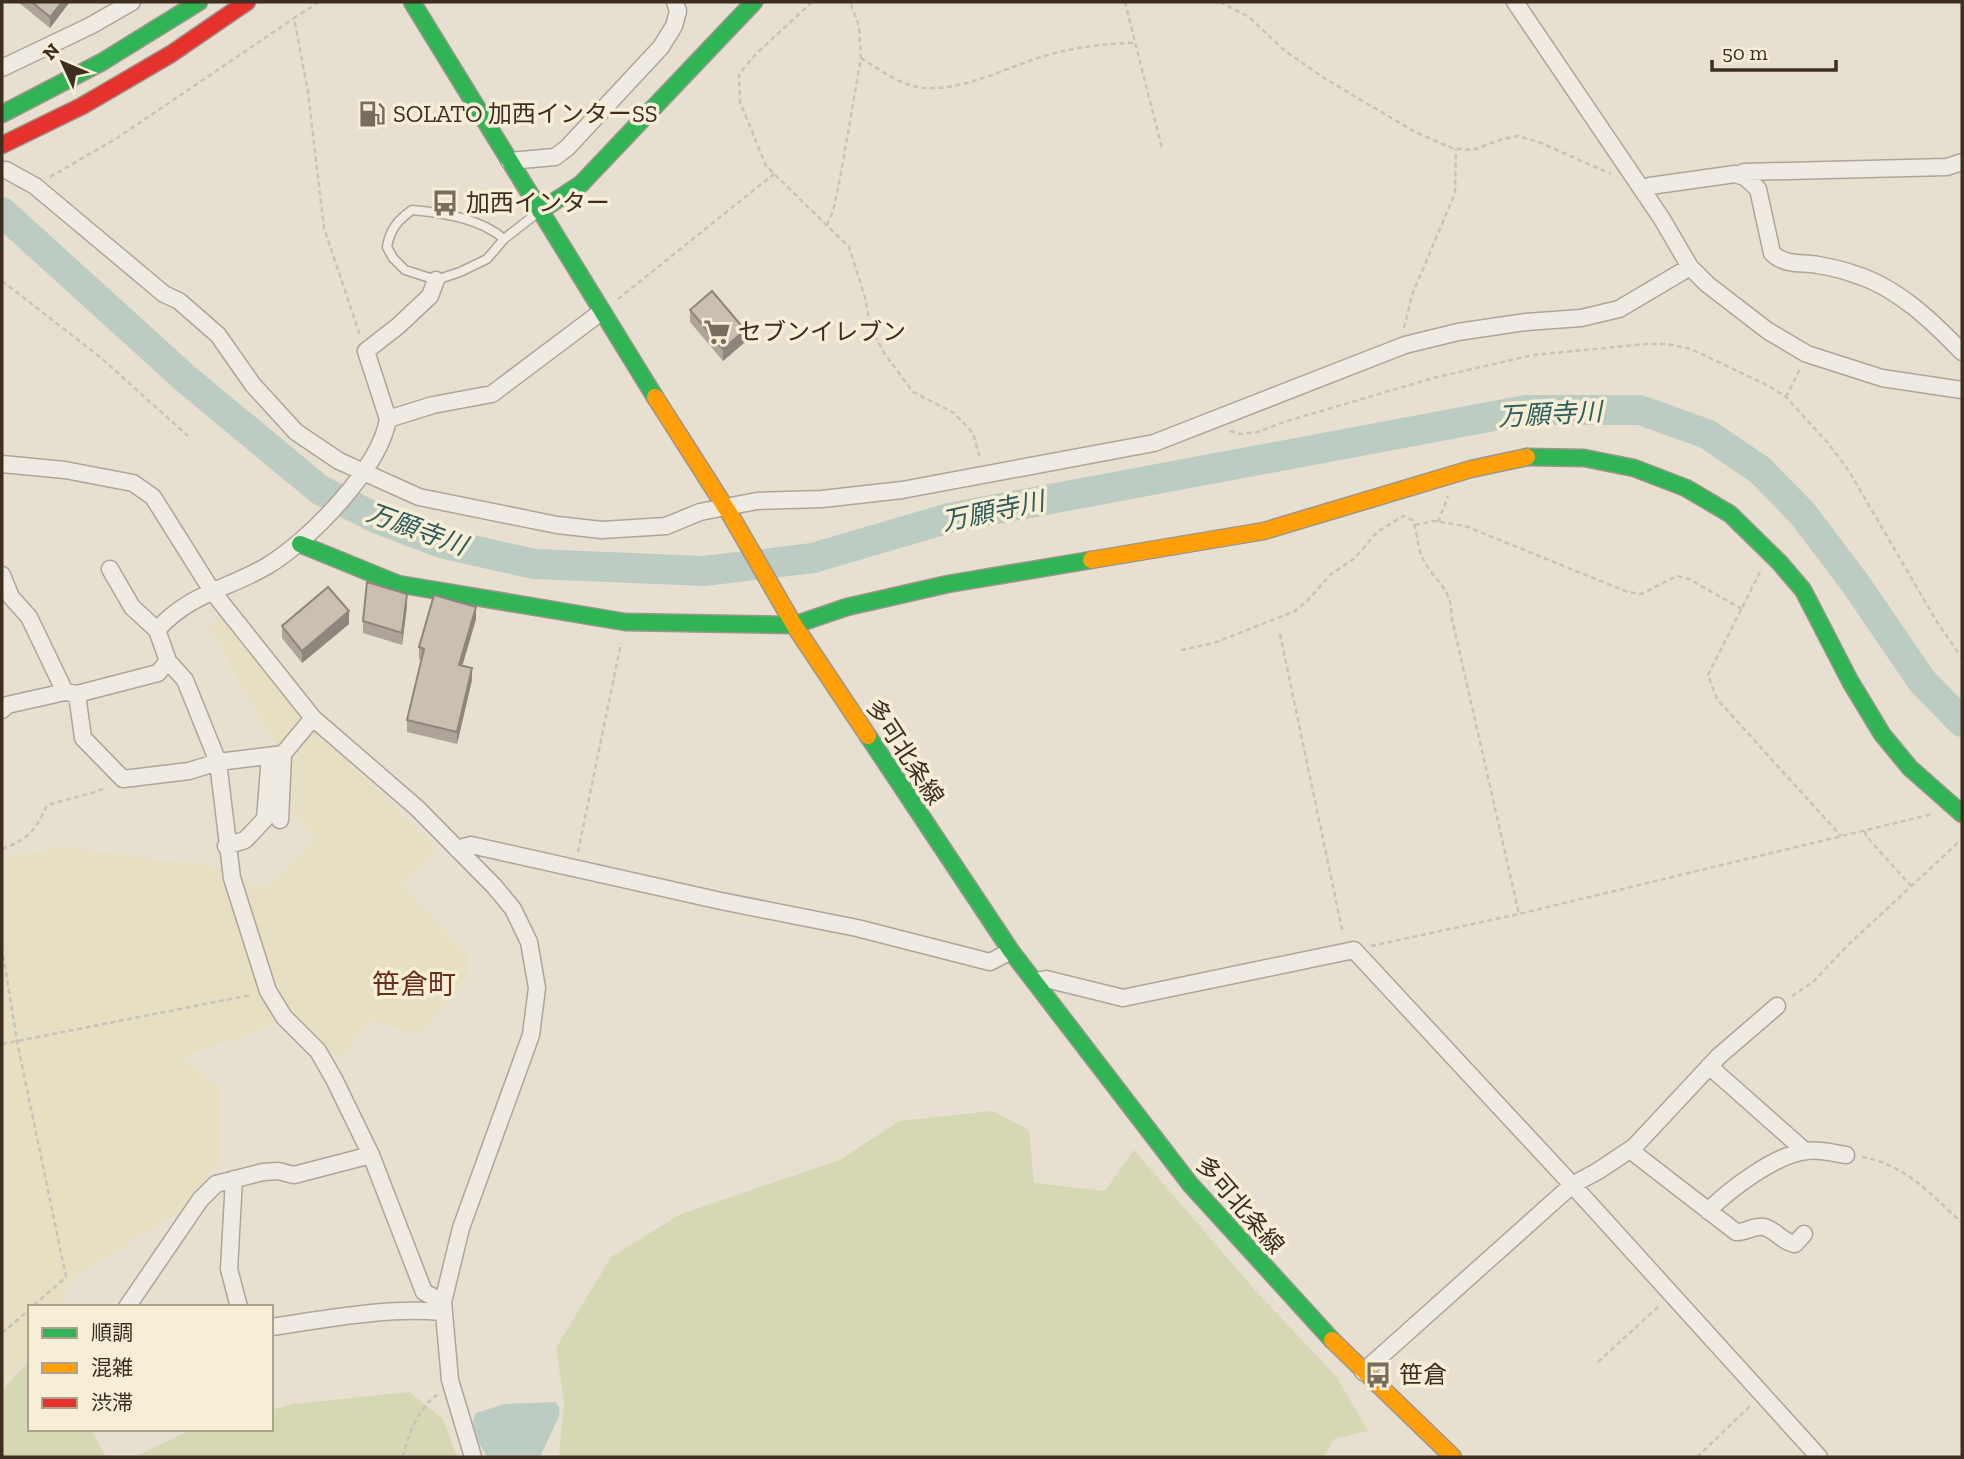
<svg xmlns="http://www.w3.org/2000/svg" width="1964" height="1459" font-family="'Zilla Slab','Noto Sans JP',serif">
<rect width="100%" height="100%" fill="#e7e0d1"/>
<path fill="#e6dfc2" d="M222 613 305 720 437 849 401 885 468 955 469 975 418 1036 371 1020 338 1060 301 1020 275 1024 180 1058 219 1086V1162L181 1211 72 1279 59 1307H30V1355L2 1384V858L63 847 218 867 265 889 316 838 283 804 287 770 246 693 208 626Z"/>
<path fill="#d6d7b3" d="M992 1111 1029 1130 1034 1183 1105 1191 1134 1150 1254 1289 1336 1376 1368 1431 1334 1439 1324 1457H559L564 1402 556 1348 611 1257 681 1214 840 1160 899 1121Z
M30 1360V1429H91L106 1457H2V1390Z
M409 1392 443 1419 457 1457H134L193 1429H271V1410L293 1404Z"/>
<path fill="#bcccc2" d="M556 1402 560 1410 559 1416 540 1457H487C480 1443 468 1429 476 1413L504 1404Z"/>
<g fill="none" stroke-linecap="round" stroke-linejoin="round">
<path stroke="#bcccc2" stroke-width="30" d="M2 212 186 379 320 490 378 519 441 543 534 564 704 571 813 558 949 518 1526 410H1640L1707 434 1760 470 1802 513 1855 583 1922 681 1962 722"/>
<g stroke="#ada599" stroke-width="11">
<path id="lane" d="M504 239C480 218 443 213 412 210 398 220 390 229 387 247L393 258 405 270 436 280 460 272 487 259 504 239 536 214"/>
</g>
<g stroke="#ada599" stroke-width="19">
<path id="street" d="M1515 2 1662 219 1690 267 1707 284 1768 331 1807 354 1882 378 1962 390
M2 68 90 26 132 2
M509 161 555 157 567 148 661 47 674 26 678 11 675 2
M6 170 35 186 164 294 179 301 218 335 253 385 296 432 339 461 419 497 557 525 602 530 666 526 700 512 757 501 822 499 902 490 1154 443 1405 345 1458 332 1526 322 1581 318 1619 309 1690 267
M1741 176 1744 172 1947 167 1962 162
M1642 189 1650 186 1735 174 1745 177 1758 189 1772 253C1785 266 1801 262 1818 265 1830 267 1843 270 1854 274 1897 287 1932 321 1962 352
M436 280 430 296 398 326 366 351 388 419C380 468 309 541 267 566 228 589 190 593 157 630L168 661 185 680 218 762 232 878 268 991 284 1017 318 1051 334 1079 371 1155 424 1292 443 1302
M388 419 433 405 492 394 601 312
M2 464 65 470 133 483 153 497 212 591 313 718 417 808 494 886 513 909 529 942 537 988 531 1035 461 1228 443 1302 450 1380 473 1457
M110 569 132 607 157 630
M2 575 11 597 29 617 65 692
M77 694 83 738 123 779 189 771 218 762 283 754 313 718
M2 710 7 705 65 692 77 694 158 673 168 661
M280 820 283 754
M226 846 245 840 265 819 270 756
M457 849 471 845 721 901 857 928 990 962 1011 951
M1035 981 1046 979 1123 998 1354 950 1588 1202 1819 1457
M1709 1066 1805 1151
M1630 1150 1736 1232C1745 1233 1754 1225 1764 1227 1776 1230 1782 1242 1795 1244L1804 1234
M234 1179 229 1269 239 1307
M1708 1211C1730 1189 1776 1154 1807 1151 1819 1149 1833 1153 1846 1155
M127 1307 200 1200 216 1184 263 1172 278 1171 294 1175 371 1155
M271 1327C327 1319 386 1307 442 1312
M1363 1372 1572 1185 1598 1171 1634 1147 1719 1056 1777 1006"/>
</g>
<g stroke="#9c958a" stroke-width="19">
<path id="fast" d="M412 2 655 397
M2 114 102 62 199 2
M540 211 581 184 754 2
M1527 457 1584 458 1634 468 1686 488 1730 514 1779 562 1803 590 1850 681 1882 734 1910 768 1962 814
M300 544 398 584 625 622 794 625 847 607 948 584 1091 560
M868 736 1011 951 1190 1184 1332 1340"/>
</g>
<g stroke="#9c958a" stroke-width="19">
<path id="slow" d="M655 397 731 516 794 625 868 736
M1091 560 1264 531 1471 469 1527 457
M1332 1340 1453 1457"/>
</g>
<g stroke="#9c958a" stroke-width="19">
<path id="jam" d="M2 145 82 106 171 54 247 2"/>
</g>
<path stroke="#c8c2b9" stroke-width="2.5" stroke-dasharray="5 3.5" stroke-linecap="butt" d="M319 2 294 18 308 92 324 228 360 335
M812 2 756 54 739 74 740 102 766 166 849 247 865 297 870 325 884 353 913 392 954 413 973 433 980 459
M1125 2 1162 149
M1220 2 1249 17 1285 51 1324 78 1415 132 1452 148 1473 150 1502 139 1518 136 1539 142 1611 174
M861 58C880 70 901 86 924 88 961 90 995 73 1029 61 1062 49 1101 43 1136 43
M50 177 117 138 293 19
M827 225 833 211 840 179 861 58 859 26 850 2
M2 281 100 357 188 436
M618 299 774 174
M1404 328 1412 295 1455 193 1456 149
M1786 397 1800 369
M1230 431 1241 434 1258 432 1284 422 1433 378 1533 355 1646 344H1667L1691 349 1769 386 1786 397 1827 442 1849 471 1937 622 1962 658
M1438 522 1448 496
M1415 525 1434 521 1465 526 1628 592 1641 594 1677 576 1689 579 1742 609
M1760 572 1708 675 1717 699 1841 836
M1280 634 1343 934
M1181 650 1214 643 1295 611 1308 600 1330 575 1355 558 1377 532 1403 516 1412 520C1417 528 1417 546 1422 557 1432 579 1453 589 1451 614L1519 914
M1865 831 1866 836 1912 887
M2 849C29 839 35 831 47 805L95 792 107 787
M578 852 621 643
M1371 946 1519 914 1933 814
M2 947 17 1041 66 1277 32 1307
M1792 996 1813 982 1847 946 1962 839
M2 1044 251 995
M1862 1157C1905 1164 1932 1195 1962 1223
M2 1333 30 1309
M1598 1362 1660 1305
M403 1457C407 1437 419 1406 437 1395
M1697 1457 1750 1406"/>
<use href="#lane" stroke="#efebe3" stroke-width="8"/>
<use href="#street" stroke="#efebe3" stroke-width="16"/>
<use href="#fast" stroke="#30b455" stroke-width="16"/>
<use href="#slow" stroke="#ff9f0a" stroke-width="16"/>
<use href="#jam" stroke="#e5322d" stroke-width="16"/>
</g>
<path fill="#afa499" d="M18 2H69V3L50 28Z
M690 310 745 342 723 361 690 322Z
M407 606 402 645 363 633V621Z
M476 619 462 666 472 680 457 744 407 732V720L421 660 419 659V647Z
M349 624 302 663 282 638V626Z"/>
<path fill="#8e867d" d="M62 2H69V3L50 28V17Z
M745 330V342L723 361V349Z
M407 594V606L402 645V633Z
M476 607V619L459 677V665Z
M349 611V624L302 663V651Z
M472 668V680L457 744V732Z"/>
<path fill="#cbbfb2" stroke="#8e867d" stroke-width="2" d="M32 2H62L50 17Z
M712 291 745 330 723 349 690 310Z
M367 582 407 594 402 633 363 621Z
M328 587 349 611 302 651 282 626Z
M434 595 476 607 459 665 472 668 457 732 407 720 424 649 419 647Z"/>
<defs>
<g id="fuel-bare" transform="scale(2.1)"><path d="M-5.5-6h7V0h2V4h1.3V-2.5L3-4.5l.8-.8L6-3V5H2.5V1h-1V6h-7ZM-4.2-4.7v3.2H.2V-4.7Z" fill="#786c5e" stroke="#f7eed8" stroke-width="2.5" paint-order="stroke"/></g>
<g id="bus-bare" transform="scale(2.1)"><path d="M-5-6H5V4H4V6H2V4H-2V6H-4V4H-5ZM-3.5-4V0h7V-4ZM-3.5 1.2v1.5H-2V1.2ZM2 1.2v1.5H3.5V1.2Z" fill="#786c5e" stroke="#f7eed8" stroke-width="2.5" paint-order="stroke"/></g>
<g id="supermarket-bare" transform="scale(2.1)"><path d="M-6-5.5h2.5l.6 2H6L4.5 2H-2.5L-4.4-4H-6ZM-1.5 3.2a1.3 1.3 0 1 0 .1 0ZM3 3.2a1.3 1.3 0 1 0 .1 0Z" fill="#786c5e" stroke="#f7eed8" stroke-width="2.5" paint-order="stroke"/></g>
</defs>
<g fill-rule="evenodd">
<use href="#fuel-bare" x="372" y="114"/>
<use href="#bus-bare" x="445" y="203"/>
<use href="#supermarket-bare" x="717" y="332"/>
<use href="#bus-bare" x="1378" y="1375"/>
</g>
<g text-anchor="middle" stroke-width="7" stroke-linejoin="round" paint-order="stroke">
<g font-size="24" fill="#3d2e20" stroke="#f7eed8" text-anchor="start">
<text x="393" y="122">SOLATO 加西インターSS</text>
<text x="466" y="211">加西インター</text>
<text x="738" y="340">セブンイレブン</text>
<text x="1399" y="1383">笹倉</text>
</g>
<g font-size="24" fill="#3d2e20" stroke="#f7eed8">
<text transform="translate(905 752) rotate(57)" y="8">多可北条線</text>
<text transform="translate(1240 1205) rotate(49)" y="8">多可北条線</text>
</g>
<g font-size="26" font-style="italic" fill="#2f5d5a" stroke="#f7eed8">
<text transform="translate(1550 414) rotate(-3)" y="9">万願寺川</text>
<text transform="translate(993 511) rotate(-12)" y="9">万願寺川</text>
<text transform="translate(417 529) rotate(20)" y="9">万願寺川</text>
</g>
<g font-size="28" fill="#6b2e1e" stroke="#f7eed8">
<text x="414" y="994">笹倉町</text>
</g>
</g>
<rect width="1964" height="1459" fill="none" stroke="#3d2e20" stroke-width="7"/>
<rect x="28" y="1305" width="245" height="126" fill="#f7eed8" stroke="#ada18e" stroke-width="2"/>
<rect x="42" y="1328" width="35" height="10" fill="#30b455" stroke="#ada18e" stroke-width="2"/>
<text x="91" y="1340" font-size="21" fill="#3d2e20">順調</text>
<rect x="42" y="1363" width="35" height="10" fill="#ff9f0a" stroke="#ada18e" stroke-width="2"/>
<text x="91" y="1375" font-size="21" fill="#3d2e20">混雑</text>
<rect x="42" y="1398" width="35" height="10" fill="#e5322d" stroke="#ada18e" stroke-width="2"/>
<text x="91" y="1410" font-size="21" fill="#3d2e20">渋滞</text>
<g transform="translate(63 63) rotate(314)" stroke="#f7eed8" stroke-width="5" paint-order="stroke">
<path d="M0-5L12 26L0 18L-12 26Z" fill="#3d2e20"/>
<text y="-10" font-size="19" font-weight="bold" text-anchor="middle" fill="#3d2e20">N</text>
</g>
<path d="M1712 60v10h124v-10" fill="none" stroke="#3d2e20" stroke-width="3.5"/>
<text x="1722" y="60" font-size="21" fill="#3d2e20" stroke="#f7eed8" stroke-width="5" paint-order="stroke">50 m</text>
</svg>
